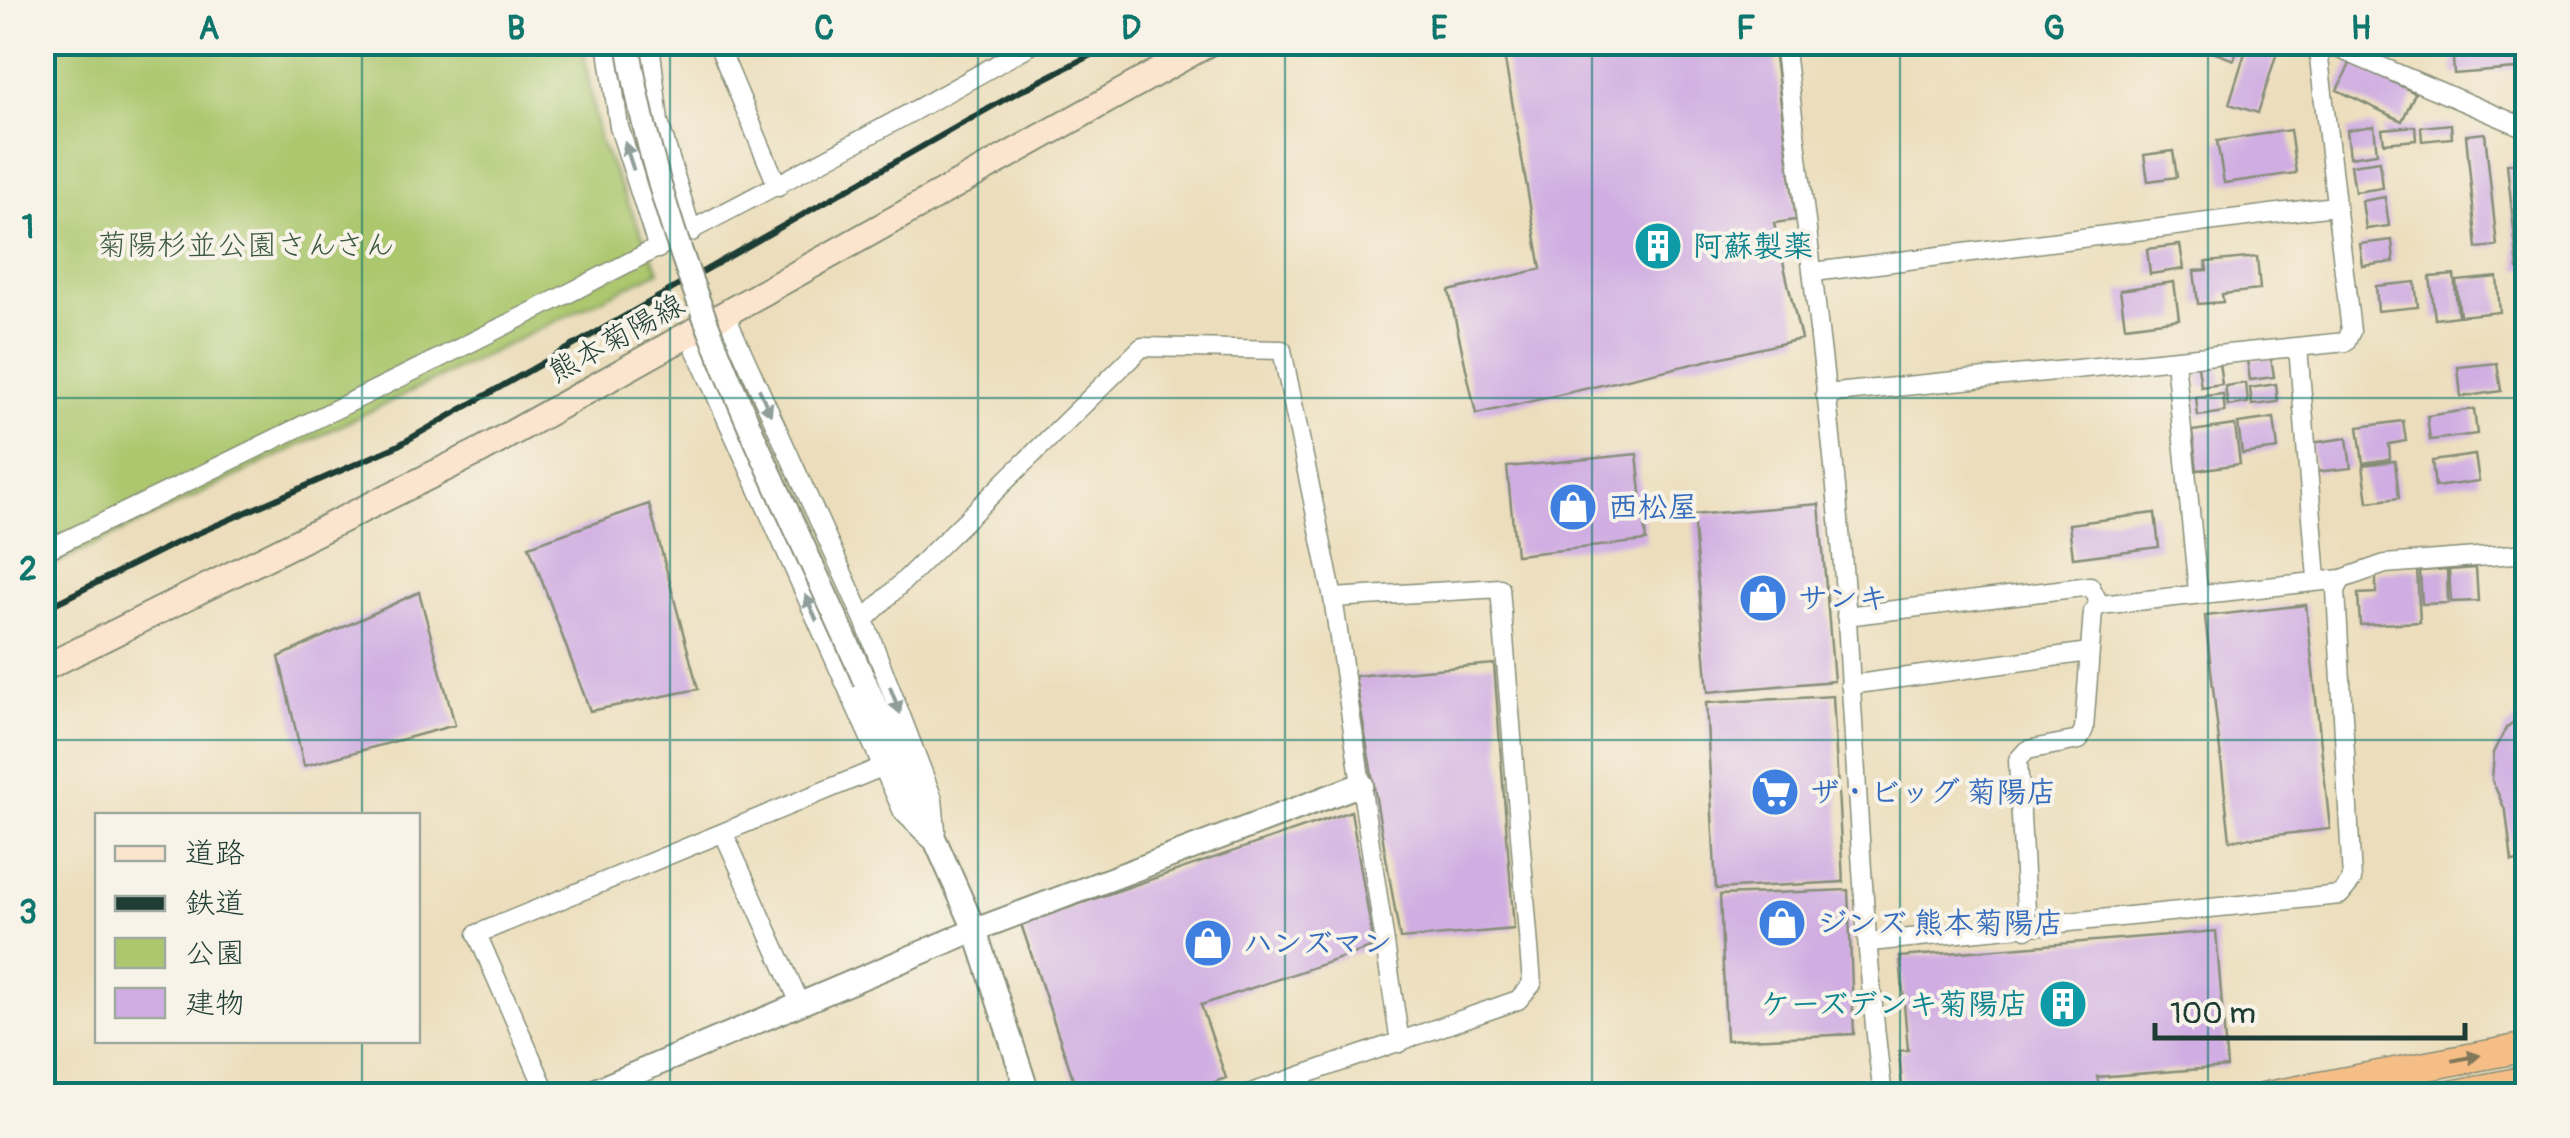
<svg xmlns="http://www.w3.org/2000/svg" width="2570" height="1138" font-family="Pangolin,'Klee One',sans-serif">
<rect width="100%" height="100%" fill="#f7f3e8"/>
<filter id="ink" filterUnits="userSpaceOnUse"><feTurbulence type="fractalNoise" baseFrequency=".01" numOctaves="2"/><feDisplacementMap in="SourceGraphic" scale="20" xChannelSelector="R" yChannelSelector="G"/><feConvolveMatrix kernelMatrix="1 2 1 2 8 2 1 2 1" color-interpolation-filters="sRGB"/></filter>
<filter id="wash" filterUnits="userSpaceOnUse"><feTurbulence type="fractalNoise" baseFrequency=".0048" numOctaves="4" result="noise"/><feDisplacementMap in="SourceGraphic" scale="40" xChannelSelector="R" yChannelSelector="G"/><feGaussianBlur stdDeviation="2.25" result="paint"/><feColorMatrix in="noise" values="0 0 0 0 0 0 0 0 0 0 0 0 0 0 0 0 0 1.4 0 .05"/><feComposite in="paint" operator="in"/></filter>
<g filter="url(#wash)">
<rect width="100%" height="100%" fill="#ecdebc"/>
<path fill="#acc76e" stroke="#668251" stroke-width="2.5" d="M43 43H582L599 140 659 271 43 570Z"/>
<g id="blocks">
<path fill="#d0ade2" d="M1529 42H1773L1796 220 1774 223 1801 339 1476 414 1449 291 1541 269 1503 49Z
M2185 42H2240L2234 60Z
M2452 42H2528V68L2454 74Z
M2248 43 2277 52 2258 113 2229 104Z
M2351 62 2415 93 2402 121 2337 90Z
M2528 80V106L2523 107 2521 81Z
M2451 124 2452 138 2422 141 2421 127Z
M2374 126 2377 153 2350 157 2347 130Z
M2415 126 2416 140 2384 143 2382 129Z
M2290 130 2296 173 2224 183 2217 141Z
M2485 133 2497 246 2477 248 2466 135Z
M2173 151 2177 177 2148 181 2144 155Z
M2380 161 2383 188 2355 192 2351 165Z
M2528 162V268L2518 269 2507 164Z
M2385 197 2389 226 2366 229 2362 201Z
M2392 240 2394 262 2363 266 2360 244Z
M2180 245 2184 269 2150 274 2147 249Z
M2257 257 2260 290 2222 294 2223 302 2198 304 2194 271 2207 270 2206 262Z
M2454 275 2458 316 2435 319 2430 277Z
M2497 277 2500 312 2460 316 2456 281Z
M2174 282 2179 319 2125 326 2120 290Z
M2415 282 2418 307 2378 311 2376 286Z
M2271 357 2274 377 2250 380 2247 360Z
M2219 363 2222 384 2201 387 2198 366Z
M2497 363 2501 391 2461 397 2458 367Z
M2246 383 2248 403 2228 406 2225 386Z
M2276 384 2278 402 2252 405 2250 388Z
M2223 394 2225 412 2198 416 2196 397Z
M2474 409 2477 434 2430 440 2427 416Z
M2274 418 2278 449 2242 454 2238 423Z
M2403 421 2406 441 2389 444 2390 459 2363 463 2358 427Z
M2235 425 2240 464 2197 470 2192 431Z
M2347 438 2351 468 2315 472 2311 443Z
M1637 454 1646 541 1516 555 1507 467Z
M2475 455 2479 481 2435 487 2432 461Z
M2395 461 2399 498 2368 502 2363 465Z
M649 504 698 689 590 711 529 546Z
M1819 504 1834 681 1708 692 1693 515Z
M2155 513 2159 547 2073 558 2069 524Z
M2476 568 2478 601 2451 602 2449 570Z
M2417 569 2420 622 2360 625 2358 594 2376 593V572Z
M2447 569 2448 603 2422 604 2420 571Z
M419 592 455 725 304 766 279 657Z
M2306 605 2330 829 2230 840 2205 616Z
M1494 664 1514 929 1400 939 1355 676Z
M1833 696 1843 882 1716 889 1706 703Z
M2528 710V860L2512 862 2506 812 2492 780 2494 753 2506 728Z
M1351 811 1374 947 1201 1005 1226 1078 1175 1096H1079L1021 924Z
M1848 890 1854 1034 1726 1040 1720 895Z
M2216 931 2227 1067 2097 1077 2100 1089 2062 1096H1903L1899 1051 1908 1050 1900 957Z"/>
</g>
</g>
<g filter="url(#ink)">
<use href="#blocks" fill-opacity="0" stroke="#868e78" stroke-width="2.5"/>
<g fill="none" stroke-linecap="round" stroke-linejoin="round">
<g stroke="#868e78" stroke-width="21">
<path id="minor" d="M607 42 619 127 658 249
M650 42 659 122 692 232
M717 42 778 187
M1784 42C1807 235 1834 427 1847 621 1857 779 1863 938 1883 1096
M2323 42 2528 129
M1814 272 2334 206
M725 314 864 620 933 799 936 830
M689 335 903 812 930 839
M2298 347 2317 578
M2175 360 2198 591
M1825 394 2346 342 2351 331 2317 42
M42 552C378 390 712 228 1036 42
M1846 616 2090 586 2100 605
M864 620 1142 347 1282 350 1333 598 1400 1043
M1850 685 2089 652
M725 836 800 1003
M2027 929 2018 760 2027 750 2079 740 2084 729 2093 611 2100 605 2342 579
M1870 942 2340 895 2352 880 2336 590 2342 579 2385 564 2528 553
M548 1096 477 934 882 767
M1243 1096 1518 1000 1532 984 1500 588 1333 598"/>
</g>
<g stroke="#868e78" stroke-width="26">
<path id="tertiary" d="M865 682 975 930 1029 1096
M582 1096 975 930 1362 784"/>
</g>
<g stroke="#868e78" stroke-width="29">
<path id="secondary" d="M42 669 480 451 1211 42"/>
</g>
<g stroke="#868e78" stroke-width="31">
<path id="trunk" d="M2267 1096 2528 1047
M2446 1096 2528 1080"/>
</g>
<use href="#minor" stroke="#fff" stroke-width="18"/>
<use href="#tertiary" stroke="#fff" stroke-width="22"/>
<use href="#secondary" stroke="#fbe5cf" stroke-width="25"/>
<use href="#trunk" stroke="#f6be87" stroke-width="28"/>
<path stroke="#1f3d34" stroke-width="6" d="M42 610 178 542 397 446 1009 97 1116 42"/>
<g stroke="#868e78" stroke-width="26" stroke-linecap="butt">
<path id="tertiary-bridge" d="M628 42C662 267 774 475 865 682"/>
</g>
<use href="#tertiary-bridge" stroke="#fff" stroke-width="22"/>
</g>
<defs><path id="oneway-solid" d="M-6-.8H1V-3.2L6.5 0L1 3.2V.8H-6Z" transform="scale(2.5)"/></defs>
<g fill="#8f9e9a">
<use href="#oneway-solid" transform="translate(629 156) rotate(-108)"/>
<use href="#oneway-solid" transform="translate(765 402) rotate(66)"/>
<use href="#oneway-solid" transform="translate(811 608) rotate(-114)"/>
<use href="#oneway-solid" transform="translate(895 700) rotate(69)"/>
</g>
<use fill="#807759" href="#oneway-solid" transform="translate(2466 1058) rotate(-11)"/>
</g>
<path fill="none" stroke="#0f766e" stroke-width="2.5" stroke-opacity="0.55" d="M362 42V816M670 42V1096M978 42V1096M1285 42V1096M1592 42V1096M1900 42V1096M2208 42V1096M42 398H2528M42 740H2528M362 1040V1096"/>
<defs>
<g id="building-disc" transform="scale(2.5)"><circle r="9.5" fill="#0f9aa8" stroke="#f7f3e8"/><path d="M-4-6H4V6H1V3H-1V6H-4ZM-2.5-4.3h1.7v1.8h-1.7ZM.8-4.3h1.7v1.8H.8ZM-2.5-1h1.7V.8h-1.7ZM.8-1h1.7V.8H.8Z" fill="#fff"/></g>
<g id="shop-disc" transform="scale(2.5)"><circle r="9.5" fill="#3f7fe0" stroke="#f7f3e8"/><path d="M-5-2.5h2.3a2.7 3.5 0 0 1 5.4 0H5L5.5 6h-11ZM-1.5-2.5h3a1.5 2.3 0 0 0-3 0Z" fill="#fff"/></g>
<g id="supermarket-disc" transform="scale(2.5)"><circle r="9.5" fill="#3f7fe0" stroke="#f7f3e8"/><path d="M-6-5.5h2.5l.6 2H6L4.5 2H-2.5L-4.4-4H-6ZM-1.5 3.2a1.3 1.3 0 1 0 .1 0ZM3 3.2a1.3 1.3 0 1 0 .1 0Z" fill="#fff"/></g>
</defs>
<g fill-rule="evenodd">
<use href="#building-disc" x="1658" y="246"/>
<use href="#shop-disc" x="1573" y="507"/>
<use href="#shop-disc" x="1763" y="598"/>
<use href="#supermarket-disc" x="1775" y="792"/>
<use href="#shop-disc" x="1782" y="923"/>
<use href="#shop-disc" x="1208" y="943"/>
<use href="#building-disc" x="2063" y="1004"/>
</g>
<g text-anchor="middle" stroke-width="8" stroke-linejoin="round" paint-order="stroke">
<g font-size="30" fill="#3b5940" stroke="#f7f3e8">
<text x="246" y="255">菊陽杉並公園さんさん</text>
</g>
<g font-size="30" font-weight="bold" fill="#0d838f" stroke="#f7f3e8" text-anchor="start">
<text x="1693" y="256">阿蘇製薬</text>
<text x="2028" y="1014" text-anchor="end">ケーズデンキ菊陽店</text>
</g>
<g font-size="30" fill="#1f3d34" stroke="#f7f3e8">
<text transform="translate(616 338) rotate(-29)" y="10">熊本菊陽線</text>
</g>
<g font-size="30" font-weight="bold" fill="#366cbe" stroke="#f7f3e8" text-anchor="start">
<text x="1608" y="517">西松屋</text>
<text x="1798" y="608">サンキ</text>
<text x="1810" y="802">ザ・ビッグ 菊陽店</text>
<text x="1817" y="933">ジンズ 熊本菊陽店</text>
<text x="1243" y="953">ハンズマン</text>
</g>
</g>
<rect width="2570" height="1138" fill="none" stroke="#f7f3e8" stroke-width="110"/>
<rect x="95" y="813" width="325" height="230" fill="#f7f3e8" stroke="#a1aaa0" stroke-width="2.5"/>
<rect x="115" y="846" width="50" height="15" fill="#fbe5cf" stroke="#a1aaa0" stroke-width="2.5"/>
<text x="185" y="863" font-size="30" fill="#1f3d34">道路</text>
<rect x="115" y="896" width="50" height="15" fill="#1f3d34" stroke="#a1aaa0" stroke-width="2.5"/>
<text x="185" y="913" font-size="30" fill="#1f3d34">鉄道</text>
<rect x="115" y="938" width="50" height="30" fill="#acc76e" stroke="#a1aaa0" stroke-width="2.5"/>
<text x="185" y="963" font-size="30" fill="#1f3d34">公園</text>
<rect x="115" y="988" width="50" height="30" fill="#d0ade2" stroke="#a1aaa0" stroke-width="2.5"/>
<text x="185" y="1013" font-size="30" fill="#1f3d34">建物</text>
<path d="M2155 1023v15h310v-15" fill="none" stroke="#1f3d34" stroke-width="5"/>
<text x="2170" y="1023" font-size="30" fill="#1f3d34" stroke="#f7f3e8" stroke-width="8" paint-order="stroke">100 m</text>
<rect x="55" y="55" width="2460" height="1028" fill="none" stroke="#0f766e" stroke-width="4"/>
<g font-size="32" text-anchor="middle" font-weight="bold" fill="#0f766e">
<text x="209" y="39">A</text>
<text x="516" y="39">B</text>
<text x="824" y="39">C</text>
<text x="1131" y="39">D</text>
<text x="1439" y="39">E</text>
<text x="1746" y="39">F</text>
<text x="2054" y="39">G</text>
<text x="2361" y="39">H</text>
<text x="28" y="238">1</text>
<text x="28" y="580">2</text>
<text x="28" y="923">3</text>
</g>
</svg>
